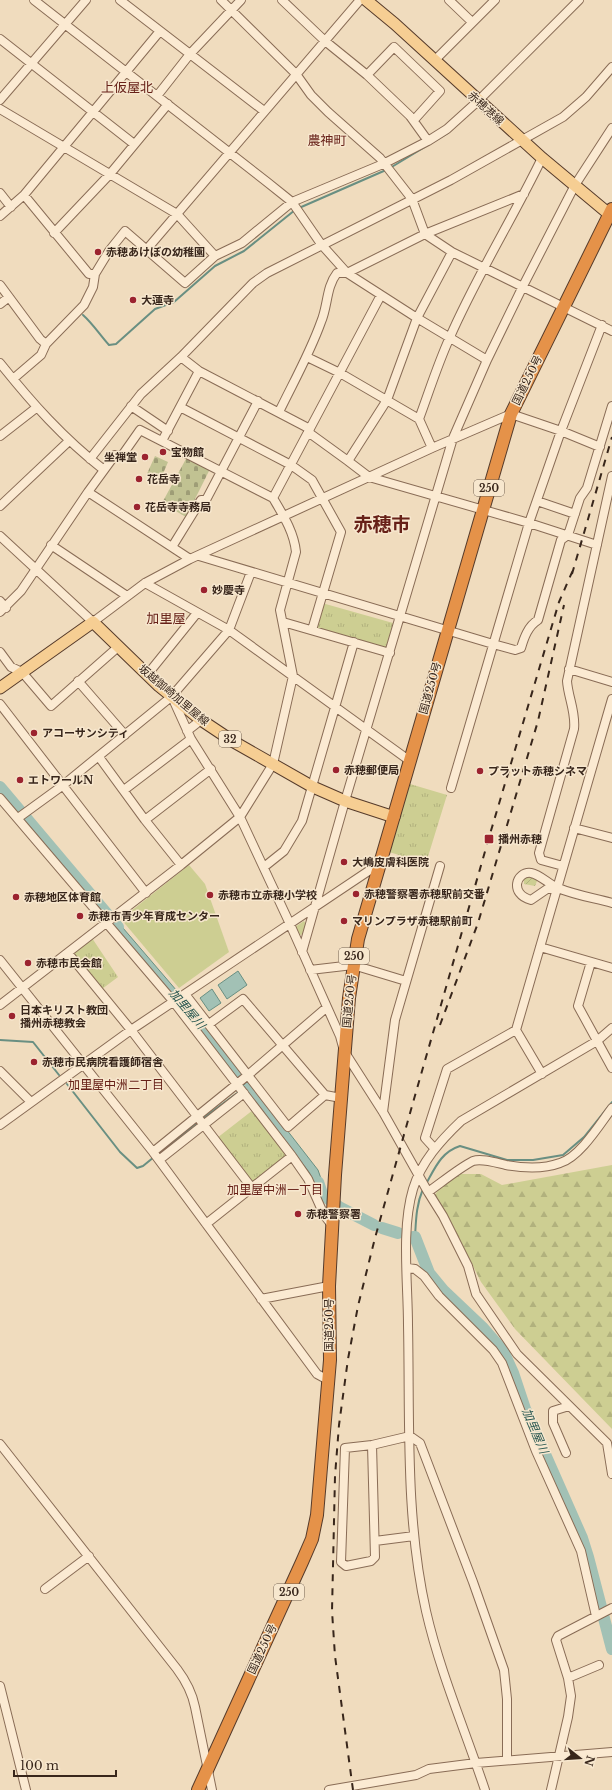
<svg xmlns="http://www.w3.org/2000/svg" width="612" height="1790" font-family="'Libre Baskerville','Noto Sans JP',serif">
<defs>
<pattern id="grass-tufts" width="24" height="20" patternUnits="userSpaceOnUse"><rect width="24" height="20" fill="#cdce92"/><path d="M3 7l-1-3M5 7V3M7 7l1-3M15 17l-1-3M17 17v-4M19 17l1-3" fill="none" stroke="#b1b17d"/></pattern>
<pattern id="forest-firs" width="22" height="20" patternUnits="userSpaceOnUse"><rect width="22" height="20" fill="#cdce92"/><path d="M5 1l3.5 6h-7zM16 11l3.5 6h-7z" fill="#b1b17d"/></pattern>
<pattern id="cemetery-stones" width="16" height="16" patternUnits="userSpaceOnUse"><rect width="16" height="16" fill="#c1c292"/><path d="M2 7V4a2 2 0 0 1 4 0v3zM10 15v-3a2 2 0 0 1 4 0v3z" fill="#9e9d76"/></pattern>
<pattern id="garden-furrows" width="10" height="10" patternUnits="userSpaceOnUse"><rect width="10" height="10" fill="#cdce92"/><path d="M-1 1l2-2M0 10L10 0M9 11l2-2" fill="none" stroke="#b1b17d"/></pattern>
</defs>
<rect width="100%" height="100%" fill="#f0dcbe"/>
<path fill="url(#grass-tufts)" d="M322 603 393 623 387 648 384 649 316 629Z
M410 784 447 795 426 863 389 852Z
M304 921 306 924 303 934 300 935 295 927Z
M92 938 118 977 102 989 72 955Z
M253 1110 287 1154V1157L254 1183 251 1182 217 1138Z"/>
<path fill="url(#forest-firs)" d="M612 1165V1429L515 1329 481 1282 455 1230 434 1196 442 1185 457 1174H481L502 1185Z"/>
<path fill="url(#cemetery-stones)" d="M155 456 168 462 159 483 146 476Z
M187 457 210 469 186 517 162 503Z"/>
<path fill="url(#garden-furrows)" d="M528 876 534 877 537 881 535 886 524 884V879Z"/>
<path fill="#cdce92" d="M189 865 205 884 229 952 179 988 121 919Z"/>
<path fill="#a2c1b5" stroke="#698f82" d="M117 921 177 991 172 994 113 926Z
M238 971 247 985 227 999 218 985Z
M212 989 221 1003 209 1011 200 998Z
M187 1000 244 1074 238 1079 181 1006V1004Z
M248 1080 318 1170 325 1190V1203L309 1172 243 1086Z"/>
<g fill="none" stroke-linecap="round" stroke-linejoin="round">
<path stroke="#698f82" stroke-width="2" d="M390 168 448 133
M299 208 386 170
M83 315C93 324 100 335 109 345L116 344 155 309 174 302 215 266 244 251 295 210
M0 1040 33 1042 59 1075
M67 1084 120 1152 137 1168 143 1166 154 1157
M202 1119 240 1091
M158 1154 198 1122
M426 1184C435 1168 441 1152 460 1146L507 1160H533L563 1155 584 1137 612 1102
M415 1237C416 1221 416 1205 423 1189"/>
<path stroke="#a2c1b5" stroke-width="12" d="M0 787 118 927
M318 1182 322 1194 339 1207 374 1225
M382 1228 398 1233
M413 1237H415L429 1273 443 1290 482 1327 503 1351 513 1373 525 1409 582 1538 588 1557 612 1649"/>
<g stroke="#896c56" stroke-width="10">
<path id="minor" d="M34 0 267 182 292 202 321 244 347 273 417 318 487 360
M120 0 264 111
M221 0 296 74 311 95 328 112 380 158 412 199 425 234 452 252 612 331
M282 0 325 41 367 75 410 116 428 141
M449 0 472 22
M0 39 134 144
M435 60 495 0
M367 75 394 47 440 91 414 120
M157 96 190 54 241 0
M0 100 86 0
M0 109 177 214 215 256
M0 193 11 207
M24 195 89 274H95
M0 216 24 195 160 31
M54 233 110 174 168 104
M147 249 360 0
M452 252 417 318 387 400 348 461 369 477 529 523 597 545
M0 285 40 339 46 344
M0 304 9 297
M181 357 199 371 310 429
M307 357 340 373 419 419
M0 363C32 403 63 438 104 470
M13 379 41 355 46 344 84 305 93 287 95 274 109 251 125 231 185 283 215 256 242 243 292 202 383 164 428 141 447 129 478 101 579 0
M131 406 168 431
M180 407 291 465 312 480 341 532 312 630
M279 412C293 383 310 353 321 322 328 306 326 287 337 273H347L425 234 524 194
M308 432 348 461
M0 436 36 408
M162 441 199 371
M432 448 419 419C429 392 438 363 450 337 477 275 513 218 542 158
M90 459 141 394 181 357 253 283 267 273 451 180 563 117 586 97 612 67
M273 498 381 295
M537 501 575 514
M0 506 69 441
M0 536 93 622 145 583 190 559 432 448 511 414 561 431 600 447
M51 545 127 596
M172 547 201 500H206L258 401
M199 556 493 644 515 650 521 648C524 638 528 626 538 620L561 540 568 535 580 498 587 488 612 406
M145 583 229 630 410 761
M0 601 6 608
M0 612 21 591 88 492 190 559
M283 622 390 653
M0 652 11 667 22 672 51 706 118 647
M569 669 612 682
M147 675 197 613
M78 681 125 735
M172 697 191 739 240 817 289 922 340 1036 344 1051 383 1112 428 1192 443 1216 468 1266 476 1294 517 1354 607 1443 612 1474
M0 704 146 893
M187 731 201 720
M99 757 145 820 181 865
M451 788 529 523 561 431 602 325
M124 790 191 739
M0 798 173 1001 292 1156 308 1179 324 1215 331 1224
M18 818 62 786 171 697 229 630 251 572
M145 820 211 769
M574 828 612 838
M563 866 541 860 539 853 574 729C576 712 568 697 567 681L612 476
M264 867 284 851 302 821 354 642
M557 888 547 889 531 900C509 894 516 871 531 873 541 875 548 884 558 888 575 895 594 898 612 903
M540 947 612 968
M302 952 345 801 453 438 487 360 523 286 575 185 612 128
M68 953 131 1030 252 1188
M0 960 153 1152 317 1374 328 1380
M591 962 578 1006 612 1068
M310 970 353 965 406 981
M185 994 288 1127 325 1095
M0 1005 181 865 240 817 273 764 293 676 280 610 296 552C294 532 283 515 273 498L140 430 121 457 115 455 88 492
M209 1024 243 999 325 1095 341 1098
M516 1030 542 1074
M0 1071 31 1102
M383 1112 395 1020 440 866
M0 1125 131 1030 379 864
M435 1149 425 1138 447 1069 516 1030 612 699
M153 1152 248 1075 326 1008
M159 1160 244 1093
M428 1192C441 1183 459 1168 473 1161 482 1158 497 1163 506 1165 523 1168 544 1169 560 1163 580 1157 600 1124 612 1108
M206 1224 292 1156
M408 1268 415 1269 424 1276 439 1296 493 1350 502 1363 536 1451 581 1551 596 1616
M261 1299 329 1286
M0 1444 177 1669C186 1681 192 1692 195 1707L212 1790
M372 1445 375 1557 371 1561 346 1566 341 1562 345 1448 372 1445 410 1436 420 1443 473 1582 504 1670 507 1699V1760
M566 1453 553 1423V1411L569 1406
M375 1541 414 1536
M45 1589 89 1556
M568 1678 599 1665
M0 1686 26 1790
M329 1790 416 1775 429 1769 476 1763 612 1752
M485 1790C465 1730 440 1672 426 1611 405 1517 410 1420 408 1325 408 1283 401 1229 413 1189 421 1162 441 1140 461 1121L597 1041 612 1028
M551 1790 568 1717 571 1696 568 1678 556 1640 558 1636 612 1608"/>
</g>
<g stroke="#563b2b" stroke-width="13">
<path id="major" d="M366 0 395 24 542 158 609 214
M0 688 93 622 159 686 201 720 234 742 313 787 345 801 394 817"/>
</g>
<g stroke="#563b2b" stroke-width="14">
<path id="highway" d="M198 1790 302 1562 312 1539 317 1515 330 1360 329 1286 335 1175 349 998 358 939 511 414 612 209"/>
</g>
<use href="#minor" stroke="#fbead2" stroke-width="8"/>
<use href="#major" stroke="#f6ce93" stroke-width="11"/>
<use href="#highway" stroke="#e59249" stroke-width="12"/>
<path stroke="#38261b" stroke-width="2" stroke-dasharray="7 7" stroke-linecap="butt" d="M572 574 612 437
M440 1025 478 923 538 721 564 605
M353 1790 335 1656 332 1611 335 1476 339 1425 348 1359 358 1306 375 1238 412 1106 490 834 559 602 573 570"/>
</g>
<g fill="#9b232f" stroke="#f7e7ce" stroke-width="1.5">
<circle cx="98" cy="252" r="4"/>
<circle cx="133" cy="300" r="4"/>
<circle cx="163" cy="452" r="4"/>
<circle cx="145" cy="457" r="4"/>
<circle cx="139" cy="479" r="4"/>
<circle cx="137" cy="507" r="4"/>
<circle cx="204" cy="590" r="4"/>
<circle cx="34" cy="733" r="4"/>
<circle cx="336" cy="770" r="4"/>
<circle cx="480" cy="771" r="4"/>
<circle cx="20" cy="780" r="4"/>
<rect x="484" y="834" width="10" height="10" rx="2"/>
<circle cx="344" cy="862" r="4"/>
<circle cx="356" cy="894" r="4"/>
<circle cx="210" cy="895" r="4"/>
<circle cx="16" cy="897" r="4"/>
<circle cx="80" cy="916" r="4"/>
<circle cx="344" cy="921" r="4"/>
<circle cx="28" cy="963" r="4"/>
<circle cx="12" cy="1016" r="4"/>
<circle cx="34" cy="1062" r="4"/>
<circle cx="298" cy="1214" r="4"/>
</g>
<g text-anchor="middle" stroke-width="3" stroke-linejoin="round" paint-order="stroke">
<g fill="#f7e7ce" stroke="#716051" stroke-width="1">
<rect x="474" y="480" width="30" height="16" rx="3"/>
<rect x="219" y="731" width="22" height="16" rx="3"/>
<rect x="339" y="948" width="30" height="16" rx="3"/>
<rect x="274" y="1584" width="30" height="16" rx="3"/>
</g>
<g font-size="10" font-weight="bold" fill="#38261b">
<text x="489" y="492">250</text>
<text x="230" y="743">32</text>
<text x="354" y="960">250</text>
<text x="289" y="1596">250</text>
</g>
<g font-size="11" fill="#38261b" stroke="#f7e7ce">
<text transform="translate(486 108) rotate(42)" y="4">赤穂港線</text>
<text transform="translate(527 380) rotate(-64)" y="4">国道250号</text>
<text transform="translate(430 688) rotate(-74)" y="4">国道250号</text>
<text transform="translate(174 695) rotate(40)" y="4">坂越御崎加里屋線</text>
<text transform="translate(349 1001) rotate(-84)" y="4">国道250号</text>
<text transform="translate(329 1325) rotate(-90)" y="4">国道250号</text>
<text transform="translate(262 1649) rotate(-65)" y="4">国道250号</text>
</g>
<g font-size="11" font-weight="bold" fill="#38261b" stroke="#f7e7ce" text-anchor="start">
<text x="106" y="256">赤穂あけぼの幼稚園</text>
<text x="141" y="304">大蓮寺</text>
<text x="171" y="456">宝物館</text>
<text x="137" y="461" text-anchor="end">坐禅堂</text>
<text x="147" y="483">花岳寺</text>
<text x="145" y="511">花岳寺寺務局</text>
<text x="212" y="594">妙慶寺</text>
<text x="42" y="737">アコーサンシティ</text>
<text x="344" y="774">赤穂郵便局</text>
<text x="488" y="775">プラット赤穂シネマ</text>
<text x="28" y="784">エトワールN</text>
<text x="498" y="843">播州赤穂</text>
<text x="352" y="866">大嶋皮膚科医院</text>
<text x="364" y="898">赤穂警察署赤穂駅前交番</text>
<text x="218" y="899">赤穂市立赤穂小学校</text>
<text x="24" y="901">赤穂地区体育館</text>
<text x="88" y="920">赤穂市青少年育成センター</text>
<text x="352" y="925">マリンプラザ赤穂駅前町</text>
<text x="36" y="967">赤穂市民会館</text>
<text x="20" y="1014">日本キリスト教団<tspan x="20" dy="13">播州赤穂教会</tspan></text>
<text x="42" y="1066">赤穂市民病院看護師宿舎</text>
<text x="306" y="1218">赤穂警察署</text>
</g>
<g font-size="12" font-style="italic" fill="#2a5851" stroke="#f7e7ce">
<text transform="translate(187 1009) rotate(50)" y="4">加里屋川</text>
<text transform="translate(535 1431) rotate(67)" y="4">加里屋川</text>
</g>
<g font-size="12" fill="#672118" stroke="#f7e7ce">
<text x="116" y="1089">加里屋中洲二丁目</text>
<text x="275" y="1194">加里屋中洲一丁目</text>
</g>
<g font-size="13" fill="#672118" stroke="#f7e7ce">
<text x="127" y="92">上仮屋北</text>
<text x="327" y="145">農神町</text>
<text x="166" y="623">加里屋</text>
</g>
<g font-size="19" font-weight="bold" fill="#672118" stroke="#f7e7ce">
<text x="382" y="531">赤穂市</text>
</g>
</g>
<g transform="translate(580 1758) rotate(107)" stroke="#f7e7ce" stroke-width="3" paint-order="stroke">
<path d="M0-3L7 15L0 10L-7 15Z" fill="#38261b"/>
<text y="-6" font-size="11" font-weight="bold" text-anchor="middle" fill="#38261b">N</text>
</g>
<path d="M14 1770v6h102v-6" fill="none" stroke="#38261b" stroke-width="2"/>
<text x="20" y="1770" font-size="12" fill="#38261b" stroke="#f7e7ce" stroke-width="3" paint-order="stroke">100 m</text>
</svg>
